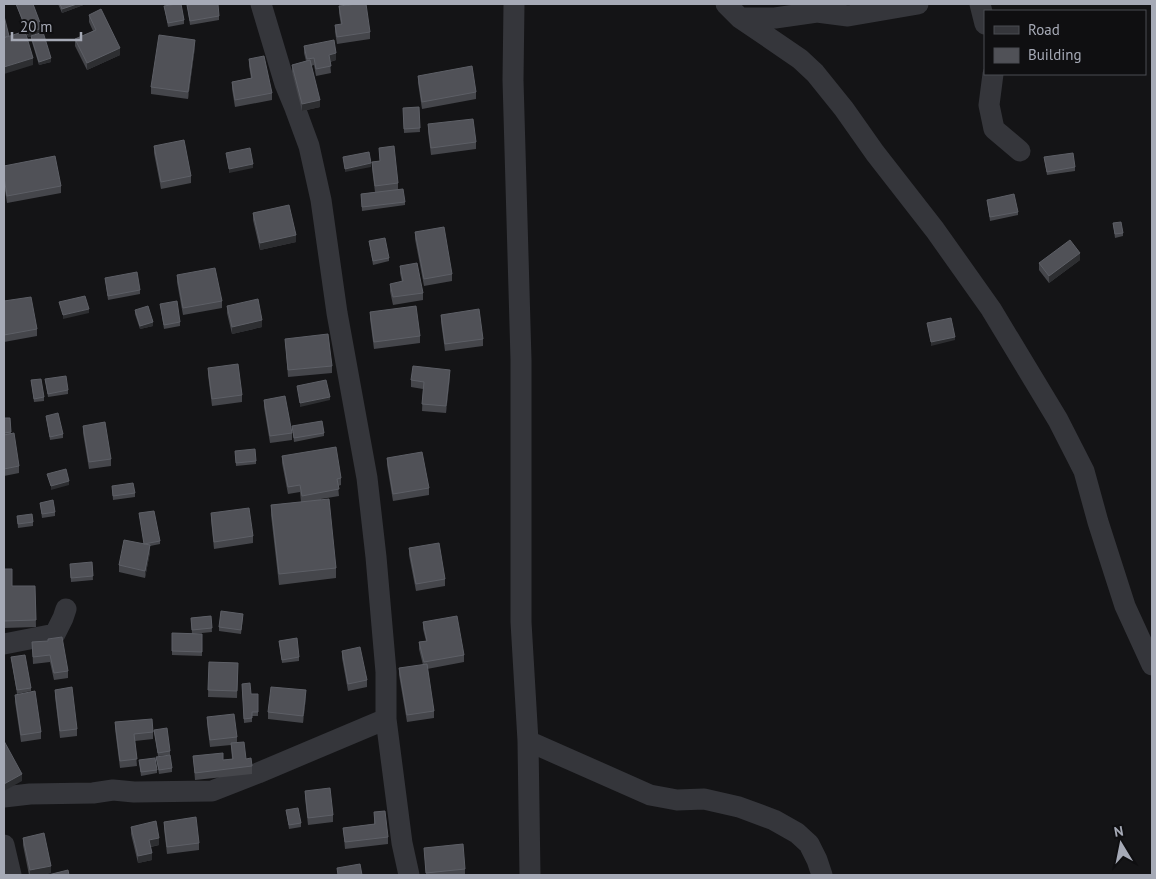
<svg xmlns="http://www.w3.org/2000/svg" width="1156" height="879" font-family="'PT Sans',sans-serif">
<rect width="100%" height="100%" fill="#141416"/>
<g fill="none" stroke-linecap="round" stroke-linejoin="round">
<path stroke="#35363b" stroke-width="21" d="M261 4 285 84 295 108 309 146 321 200 337 313 367 478 376 557 386 672V719L402 843 409 875
M514 4 513 80 521 360V622L528 741 530 875
M726 4 740 18 800 59 815 73 844 109 875 153 935 230 991 309 1058 420 1084 471 1098 522 1125 606 1152 665
M980 4 985 24
M740 18H775L817 12 848 16 918 4
M993 74 989 105 994 129 1020 151
M4 644 55 634 63 618 66 609
M528 741 650 795 677 800 704 799 739 807 774 820 797 833 809 844 817 860 822 875
M4 797 30 794 93 793 113 790 134 792 212 791 258 773 386 719
M4 845 11 875"/>
</g>
<path fill="#45464b" d="M16 4H33L42 31 32 35 51 62 39 65 31 39V36L28 37Z
M58 4H86L62 13Z
M187 5 219 16V20L190 25Z
M164 6 184 20V24L168 27Z
M339 6 370 32V39L337 44 335 32V25H341L339 13Z
M89 15 120 55 87 70 75 46V39L93 31 89 22Z
M304 46 336 60 330 62 331 73 316 76 314 65 311 66 320 107 302 111 292 72V65L306 61 304 53Z
M195 47 188 99 151 94V87Z
M249 59 272 93V100L235 107 232 89V82L251 78 249 66Z
M418 76 476 92V99L422 109 418 83Z
M419 107 420 132 404 133 403 108Z
M428 124 476 142V149L431 155 428 132Z
M154 146 191 176V183L161 189 154 153Z
M379 148 398 183V190L405 202V205L362 211 361 194 375 192 372 169V162L380 161Z
M1044 157 1075 167V171L1047 175Z
M4 166 61 186V193L7 203 4 184Z
M987 200 1018 212V215L990 221Z
M253 213 296 242 260 250 253 220Z
M1113 223 1123 233V236L1115 238Z
M415 232 452 274V281L424 286 415 239Z
M369 241 389 258V261L373 265Z
M1080 260 1049 283 1039 270V263Z
M400 266 423 293V300L393 305 390 291V284L402 282 400 273Z
M177 275 222 301V308L183 315 177 282Z
M105 278 140 290V294L108 300Z
M4 301 37 329V336L4 342Z
M160 304 180 322V326L164 329Z
M227 306 262 327 232 334 227 313Z
M135 310 153 326 140 329 135 314Z
M370 312 420 336V343L374 349 370 319Z
M441 315 483 339V346L445 351 441 322Z
M285 339 332 366V373L288 377Z
M208 368 242 395V402L212 406 208 375Z
M450 377 446 413 422 411 423 389 411 387V380Z
M45 379 68 390V394L48 397Z
M31 380 44 397V401L34 402Z
M264 400 292 433V440L270 443 264 407Z
M46 416 63 434V438L50 440Z
M4 418H10L11 434 19 466V473L4 476Z
M83 426 111 459V466L89 469 83 433Z
M292 426 324 433V436L294 442Z
M235 451 256 461V464L236 466Z
M282 456 341 478V485L338 486 339 496 321 499 336 568V578L279 585 271 515V505L301 502 300 492 288 494 282 463Z
M387 458 429 488V495L393 501 387 465Z
M112 486 135 493V497L113 500Z
M40 503 55 512V516L42 518Z
M139 513 160 541V544L150 546V552L145 578 119 572V565L144 543Z
M211 513 253 536V543L214 549 211 520Z
M17 516 33 522V526L18 528Z
M409 548 445 579V586L416 591 409 555Z
M92 562 93 580 71 582 70 568Z
M4 569 12 586H35L36 627 4 628Z
M211 616 212 632 192 634 191 618Z
M243 617 241 634 219 631V627Z
M423 622 464 655V662L427 669 434 711V718L407 722 399 675V668L423 665 419 649V642L426 641 423 629Z
M172 633 202 634V656L172 655Z
M48 641 68 671V678L54 680 50 662 33 664 32 642Z
M279 641 299 657V661L282 663Z
M342 651 367 680V687L348 691 342 658Z
M11 657 31 688V691L17 694Z
M209 662 238 663 237 698 208 697Z
M242 684 251 694H258V716H252V722L244 723Z
M55 690 77 729V736L60 738 55 697Z
M15 695 41 732V739L21 742 15 702Z
M306 697 303 723 268 719V712Z
M207 717 237 737V743L246 759 252 766V774L195 780 193 756 223 760 232 759 231 745 210 747 207 724Z
M115 722 153 732V739L135 741 137 766 120 768 115 729Z
M154 730 170 751V755L158 756Z
M156 757 172 768V772L159 774Z
M139 760 157 770V773L141 776Z
M305 791 333 815V822L308 825 305 798Z
M286 810 301 823V827L289 829Z
M374 812 388 837V844L345 849 343 828 374 824Z
M164 822 199 843V850L167 854 164 829Z
M131 827 159 845 151 847 152 860 138 863 131 834Z
M23 838 51 873 40 875H29L23 845Z
M424 848 465 869V875H426Z"/>
<path fill="#2d2e31" d="M77 4H86L62 13V9Z
M42 28V31L28 37V33Z
M195 40V47L188 99V92Z
M120 48V55L87 70V63Z
M336 53V60L329 62V55Z
M33 58V65L4 74V67Z
M51 58V62L39 65V62Z
M320 100V107L302 111V104Z
M371 163V167L345 172V169Z
M253 164V168L229 173V169Z
M296 235V242L260 250V243Z
M1080 253V260L1049 283V276Z
M89 309V313L63 319V315Z
M262 320V327L232 334V327Z
M153 322V326L140 329V326Z
M955 337V340L931 346V342Z
M450 370V377L446 413V406Z
M330 397V400L300 407V403Z
M69 481V485L51 490V486Z
M150 545V552L145 578V571Z
M306 690V697L303 723V716Z
M22 774V781L4 791V784Z
M159 838V845L149 847V840Z
M152 853V860L138 863V856Z
M51 866V873L40 875H30V870Z"/>
<path fill="#505157" stroke="#5d5f66" d="M16 4H33L42 28 28 33Z
M60 4H77L62 9Z
M176 4H181L184 20 168 23 164 6Z
M196 4H218L219 16 190 21 187 5Z
M357 4H366L370 32 337 37 335 25 342 24 339 6Z
M101 9 120 48 87 63 75 39 96 30 89 15Z
M4 16 9 36 4 37Z
M25 31 33 58 4 67V38Z
M43 32 51 58 39 62 31 36Z
M159 35 195 40 188 92 151 87Z
M334 40 336 53 329 55 331 66 316 69 314 58 307 59 304 46Z
M264 56 272 93 235 100 232 82 252 78 249 59Z
M310 60 320 100 302 104 292 65Z
M472 66 476 92 422 102 418 76Z
M419 107 420 128 404 129 403 108Z
M473 119 476 142 431 148 428 124Z
M184 140 191 176 161 182 154 146Z
M394 146 398 183 375 186 372 162 380 161 379 148Z
M250 148 253 164 229 169 226 153Z
M369 152 371 163 345 169 343 157Z
M1073 153 1075 167 1047 172 1044 157Z
M55 156 61 186 7 196 4 177V166Z
M403 189 405 202 362 207 361 194Z
M1014 194 1018 212 990 217 987 200Z
M289 205 296 235 260 243 253 213Z
M1121 222 1123 233 1115 234 1113 223Z
M444 227 452 274 424 279 415 232Z
M385 238 389 258 373 261 369 241Z
M1070 240 1080 253 1049 276 1039 263Z
M417 263 423 293 393 297 390 284 403 281 400 266Z
M215 268 222 301 183 308 177 275Z
M137 272 140 290 108 296 105 278Z
M85 296 89 309 63 315 59 302Z
M31 297 37 329 4 335V301Z
M258 299 262 320 232 327 227 306Z
M177 301 180 322 164 325 160 304Z
M148 306 153 322 140 326 135 310Z
M416 306 420 336 374 342 370 312Z
M479 309 483 339 445 344 441 315Z
M951 318 955 337 931 342 927 323Z
M328 334 332 366 288 370 285 339Z
M238 364 242 395 212 399 208 368Z
M413 366 450 370 446 406 422 404 424 382 411 380Z
M66 376 68 390 48 394 45 379Z
M41 379 44 397 34 399 31 380Z
M326 380 330 397 300 403 297 386Z
M285 396 292 433 270 436 264 400Z
M58 413 63 434 50 437 46 416Z
M4 418H10L11 432 4 433Z
M322 421 324 433 294 438 292 426Z
M105 422 111 459 89 462 83 426Z
M14 433 19 466 4 469V435Z
M336 447 341 478 337 479 339 489 302 496 300 485 288 487 282 456Z
M255 449 256 461 236 463 235 451Z
M422 452 429 488 393 494 387 458Z
M66 469 69 481 51 486 47 474Z
M133 483 135 493 113 496 112 486Z
M329 499 336 568 279 574 271 505Z
M53 500 55 512 42 514 40 503Z
M249 508 253 536 214 542 211 513Z
M154 511 160 541 144 544 139 513Z
M32 514 33 522 18 524 17 516Z
M124 540 150 545 145 571 119 565Z
M439 543 445 579 416 584 409 548Z
M92 562 93 576 71 578 70 564Z
M4 569H12V586H35L36 620 4 621Z
M221 611 243 614 241 630 219 627Z
M211 616 212 628 192 630 191 618Z
M457 616 464 655 424 662 419 642 427 641 423 622Z
M172 633 202 634V652L172 651Z
M62 637 68 671 54 673 50 655 33 657 32 642 48 641V639Z
M297 638 299 657 282 660 279 641Z
M360 647 367 680 348 684 342 651Z
M25 655 31 688 17 690 11 657Z
M209 662 238 663 237 691 208 690Z
M427 664 434 711 407 715 399 668Z
M250 683 251 694H258V712H252V718L244 719 242 684Z
M72 687 77 729 60 731 55 690Z
M271 687 306 690 303 716 268 712Z
M35 691 41 732 21 735 15 695Z
M234 714 237 737 210 740 207 717Z
M152 719 153 732 134 734 137 759 120 761 115 722Z
M167 728 170 751 158 753 154 730Z
M4 741 22 774 4 784Z
M244 742 246 759 251 758 252 766 195 773 193 756 223 753V760L233 759 231 743Z
M170 755 172 768 159 770 156 757Z
M155 758 157 770 141 772 139 760Z
M330 788 333 815 308 818 305 791Z
M298 808 301 823 289 825 286 810Z
M385 811 388 837 345 842 343 828 375 824 374 812Z
M196 817 199 843 167 847 164 822Z
M156 821 159 838 149 840 152 853 138 856 131 827Z
M44 833 51 866 30 870 23 838Z
M463 844 465 869 426 873 424 848Z
M360 864 362 875H338L337 868Z
M68 870 69 875H48Z"/>
<rect width="1156" height="879" fill="none" stroke="#a6aab6" stroke-width="10"/>
<rect x="984" y="10" width="162" height="65" fill="#0f0f11" stroke="#4b4d53"/>
<rect x="994" y="26" width="25" height="8" fill="#35363b" stroke="#4b4d53"/>
<text x="1028" y="35" font-size="15" fill="#a6aab6">Road</text>
<rect x="994" y="48" width="25" height="15" fill="#505157" stroke="#4b4d53"/>
<text x="1028" y="60" font-size="15" fill="#a6aab6">Building</text>
<g transform="translate(1121 844) rotate(350)" stroke="#0f0f11" stroke-width="4" paint-order="stroke">
<path d="M0-4L9 19L0 12L-9 19Z" fill="#a6aab6"/>
<text y="-8" font-size="14" font-weight="bold" text-anchor="middle" fill="#a6aab6">N</text>
</g>
<path d="M12 32v8h69v-8" fill="none" stroke="#a6aab6" stroke-width="2.5"/>
<text x="20" y="32" font-size="15" fill="#a6aab6" stroke="#0f0f11" stroke-width="4" paint-order="stroke">20 m</text>
</svg>
